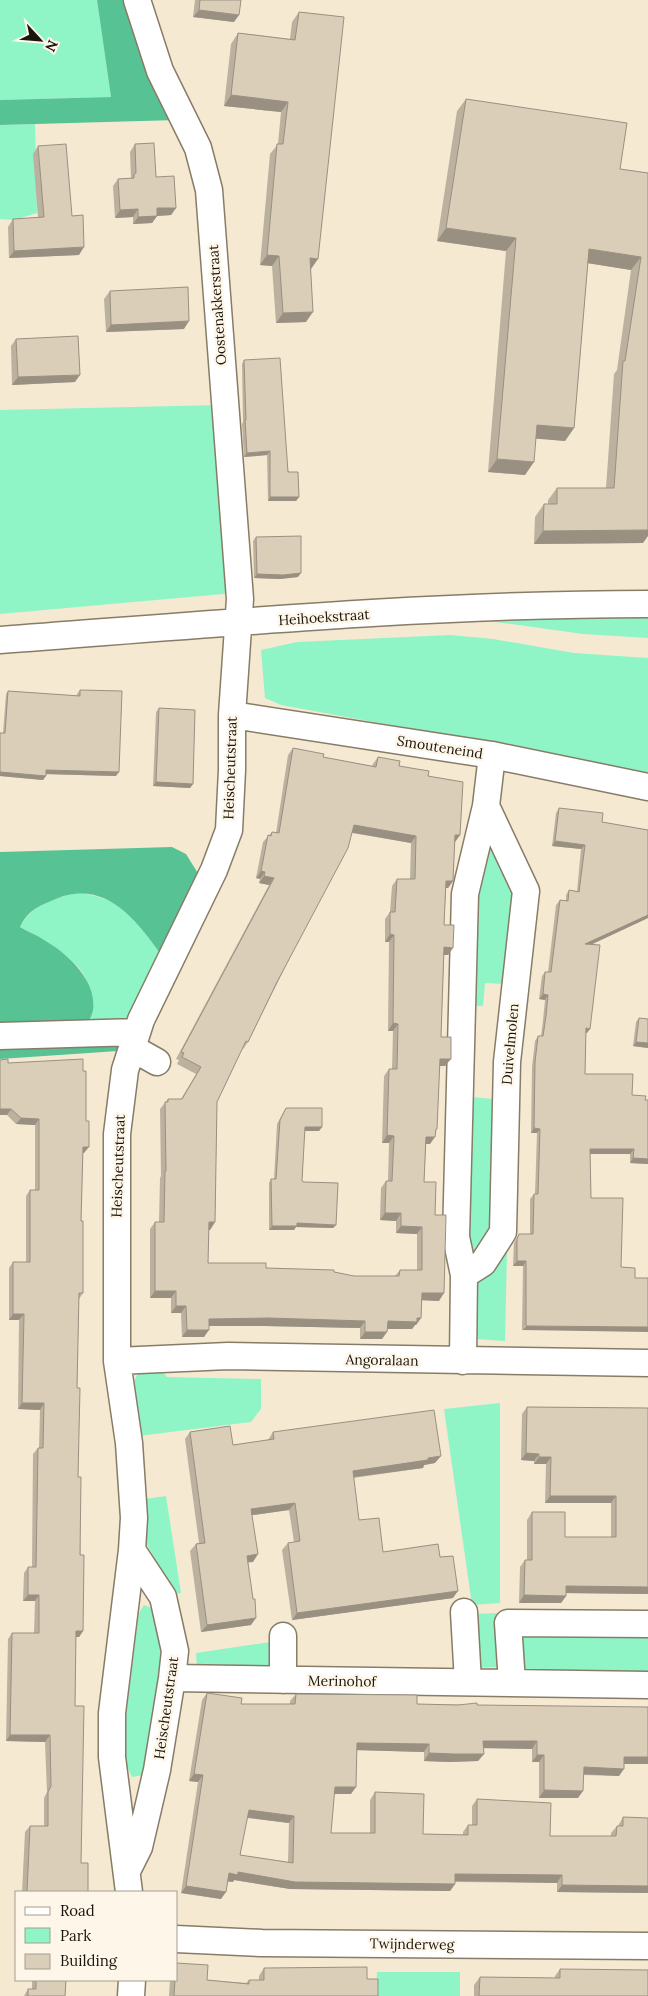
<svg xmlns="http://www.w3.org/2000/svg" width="648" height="1996" font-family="Lora,serif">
<rect width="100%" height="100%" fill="#f5e9d2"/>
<path fill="#8ff5c6" d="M0 0H97L111 97 0 100Z
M35 124 37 213 14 220 0 219V125Z
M219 405 234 593 0 614V410Z
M648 612V638L583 634 453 616Z
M450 635 493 639 574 653 648 658V779L526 750 281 705 265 698 261 650 297 642Z
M487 847H493L515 896 504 984 485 983 483 1006H472L475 894Z
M78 893C119 896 138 921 160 953L119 1035 85 1028C86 1018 90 993 88 985 83 960 41 938 20 927 31 905 55 897 78 893Z
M470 1097 494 1099V1230L472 1254 467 1234Z
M507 1250 505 1341 475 1339 477 1281Z
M158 1367 167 1377 261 1379V1409L251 1422 138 1436C136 1420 124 1380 143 1370 147 1368 154 1368 158 1367Z
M500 1403V1603L472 1605 444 1409Z
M166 1496 181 1593 174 1594 144 1539 145 1499Z
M144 1605 154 1609 163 1657 144 1775 132 1777 125 1762 126 1716 139 1613Z
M499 1613V1667L472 1668 471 1614Z
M526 1632 648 1634V1675L518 1673 521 1644Z
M277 1641V1671L197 1669 196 1653Z
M377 1972H460V1996H376Z"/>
<path fill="#57c294" d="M97 0H133L177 120 0 125V100L111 97Z
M172 847 186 854 199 875 160 953C133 915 101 877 51 901 36 907 27 912 20 927 28 932 37 935 44 940 67 953 97 980 93 1010 92 1016 88 1022 85 1028L119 1035 118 1051 0 1059V852Z"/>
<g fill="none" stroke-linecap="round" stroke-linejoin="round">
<g stroke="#877c67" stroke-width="29">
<path id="minor" d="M0 640C215 624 432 604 648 604
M232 715 492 755 648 787
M0 1036 137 1032
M132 1048 157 1062
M464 1275 483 1263 503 1232 507 1062 526 891 486 806
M117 1361 228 1356 648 1363
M463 1361 464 1275 456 1237 465 894 486 806 492 755
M464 1612 468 1682
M172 1678 648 1685
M283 1680V1636
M512 1683 508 1623 648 1624
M127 1871 139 1847 157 1770 172 1678 175 1651 163 1597 132 1550
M129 1892 112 1757V1713L132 1550 134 1518 129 1443 117 1361V1134L125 1070 141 1020 214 870 229 830 232 770V715L240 599 209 190 198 148 160 71 137 0
M176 1939 262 1943 648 1946
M131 1996 132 1980"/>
</g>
<use href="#minor" stroke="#fff" stroke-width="26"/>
</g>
<path fill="#bbb19e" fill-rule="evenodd" d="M195 0H241L234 22 193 17Z
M299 12 311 269 306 322 276 323 272 266 260 265 270 154 278 144 281 112 224 106 231 44 238 33 290 39 292 22Z
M466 99 620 169 648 173 643 543 534 544 535 517 544 504H548V500L557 488H606L614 374 617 370 631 270 588 263 574 428 565 441 536 438 525 475 488 472 506 251 437 241 457 111Z
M135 144 176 208 171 215 157 216 152 223 133 224V217L115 218 113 186 118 179 131 178 130 152Z
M38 146 72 216 79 255 9 258 8 227 13 219 38 218 33 154Z
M110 291 184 329 106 332 104 299Z
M16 339 75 382 12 385 11 346Z
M244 360 299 497 296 501H268L267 455 244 457 242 424 243 422 242 364Z
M256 537 298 577 280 579 254 578 253 541Z
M80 690 116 776 46 774 43 780 0 776V733H3L6 694 8 691 77 696V694Z
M159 708 193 784 190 788 153 786 156 712Z
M293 748 323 757 372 766 373 764 378 757 399 766 428 776 460 835 455 842 453 881 448 888H446L444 925 448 955H444L441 1037 445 1066H440L435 1132 430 1144H426L424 1182 435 1215 439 1301 422 1300 421 1318 416 1325H415L412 1329H388L382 1339H360V1328L264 1326H209L204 1337H182L181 1313H171V1298H150V1229L155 1222H159L160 1178 161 1176 160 1109 168 1099H181L196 1074 177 1064 179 1060 176 1059 269 885 259 883 260 879 256 878 263 842 272 832 276 833 288 755ZM352 833 411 843 410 879H397L392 886 390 912 385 919V942H389L388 1031H393L392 1069H389L384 1076 382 1143H389L388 1181H386L381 1188 380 1220 396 1221V1233L417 1234V1270H400L395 1276H354L334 1272 266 1268 208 1263 209 1230H210L215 1222 217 1102 242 1049H243L248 1042Z
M559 808 602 822 648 830V918L591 944 587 1033H586L585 1074 632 1095 648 1164 630 1163V1154H590L591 1198H623L522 1330 523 1266H513L514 1243 519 1234H530V1199L534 1194H535L537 1133H531L532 1067 535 1041 538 1036H541L543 1020 545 1000 539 999 542 976 545 972H548L556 905 560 900 566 901V895L569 890 577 891 581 849 552 846 556 813Z
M639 1018 648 1048 633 1046 636 1022Z
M0 1060 8 1063 84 1153H83L81 1221 83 1293 79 1299 77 1388 78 1477 83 1631 79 1637H76L75 1706 81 1863 88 1892H22L25 1832 30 1826H44V1798L47 1792 45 1742 6 1741 8 1639 12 1633H34L35 1601H23L24 1573 28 1567H32L33 1454 38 1448H39L40 1410 18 1409 19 1320H9V1268L13 1262H26V1196L30 1190H35V1125L16 1124 7 1115H0Z
M286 1108 322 1127 319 1131H304L302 1181 336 1225 333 1228 296 1227 294 1230H269V1183L271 1179H274L277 1124Z
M527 1407 648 1408V1594L566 1593V1596L561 1603H519L520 1567 525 1560H527V1520L532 1512 565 1537H611V1503H545L546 1464H534V1461L521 1460 522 1414Z
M190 1432 233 1445 268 1440 273 1432 435 1463 424 1465 423 1468 353 1478 359 1520 383 1552 440 1557 453 1598 292 1620 282 1550 288 1543 294 1542 289 1510 252 1515 253 1562H248L251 1625 201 1632 190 1551 196 1544 199 1543 185 1439Z
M207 1693 241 1704H290V1701L296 1694 417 1704 477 1705 648 1764H624L619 1776 584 1775 578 1798H539V1762H532V1749L483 1748 484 1754 478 1761 449 1762 424 1761V1752L357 1750 351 1794H334L331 1833H370V1800L375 1792 423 1834 463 1835V1832L468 1825H472V1806L477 1799 550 1836H611V1833L617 1826H618L623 1817 648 1818V1893L557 1892V1883L455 1882V1884L450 1891 290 1889 234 1880 233 1882 227 1881 221 1899 181 1893 198 1782 189 1781 202 1700ZM247 1818 289 1823 288 1862 240 1855Z
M264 1968 367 1979 378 1996H169L170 1980H207L246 1983 249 1980H259V1976Z
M560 1969 648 1996H474V1985L480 1977 555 1978V1976Z
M32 1980H66L65 1996H24L28 1989H32Z"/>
<path fill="#999081" d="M199 10 239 15 234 22 193 17Z
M231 95 288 102 281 112 224 106Z
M157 208H176L171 215 157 216 152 223 133 224 138 217Z
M138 209 133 217 115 218 120 210Z
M446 228 516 238 506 251 437 241Z
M84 247 79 255 9 258 14 251Z
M589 249 641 257 631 270 580 262Z
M267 255 279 256 272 266 260 265Z
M310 258 318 259 311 269Z
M313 312 306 322 276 323 283 313Z
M189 321 184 329 106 332 111 325Z
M80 375 75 382 12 385 18 377Z
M537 425 574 428 565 441 528 438Z
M270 451 267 455 244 457 247 453Z
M497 459 534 462 525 475 488 472Z
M270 497H299L296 501H268Z
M648 530V536L643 543 534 544 543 531Z
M301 573 298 577 280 579 254 578 257 574Z
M46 770 119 772 116 776 44 774Z
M0 772 46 776 43 780 0 776Z
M156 782 193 784 190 788 153 786Z
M354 825 416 836 411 843 349 832Z
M455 835H460L455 842H450Z
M555 841 585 845 581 849 552 846Z
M261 871 265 872 260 879 256 878Z
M264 876 274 878 269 885 259 883Z
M446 881H453L448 888H441Z
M648 915V918L582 949 585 944Z
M390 934 394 935 389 942H385Z
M444 947 453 948 448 955H439Z
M543 994 548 995 545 1000 539 999Z
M393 1023 398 1024 393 1031H388Z
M586 1028 590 1029 587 1033H582Z
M636 1042 648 1043V1048L633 1046Z
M440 1059H451L445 1066H435Z
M0 1109H11L7 1115H0Z
M21 1118 39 1119 35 1125 16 1124Z
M305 1127H322L319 1131H302Z
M534 1128 540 1129 537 1133H531Z
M387 1135 394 1136 389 1143H382Z
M426 1137H435L430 1144H421Z
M83 1147H89L84 1153H79Z
M590 1149H634L630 1154H587Z
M633 1158 648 1159V1164L630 1163Z
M385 1213H401L396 1221 380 1220Z
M209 1222H215L210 1230H204Z
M297 1223 336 1225 333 1228 296 1227 294 1230H269L272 1226Z
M401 1226 422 1227 417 1234 396 1233Z
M517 1261H526L523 1266H513Z
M155 1291H176L171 1298H150Z
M422 1293H444L439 1301 417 1300Z
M176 1306H186L181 1313H171Z
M13 1314H24L19 1320H9Z
M269 1318 365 1321 360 1328 264 1326H204L209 1319Z
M417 1318H421L416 1325H415L412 1329H383L388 1321Z
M526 1326 648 1327V1332L522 1330Z
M187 1330H209L204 1337H182Z
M365 1332H387L382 1339H360Z
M22 1403H44L40 1410 18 1409Z
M526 1453 539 1454 534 1461 521 1460Z
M441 1456 435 1463 424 1465 423 1468 347 1478 353 1471Z
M539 1457H551L546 1464H534Z
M550 1496H616L611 1503H545Z
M295 1503 289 1510 246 1516 251 1509Z
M258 1554 253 1562 242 1563 247 1556Z
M566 1586 648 1587V1594L561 1593Z
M458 1591 453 1598 292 1620 297 1613Z
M28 1595H39L35 1601H23Z
M524 1595 566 1596 561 1603H519Z
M256 1618 251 1625 201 1632 207 1625Z
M76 1631H83L79 1637H72Z
M10 1735H50L45 1742 6 1741Z
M483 1741H537L532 1749 478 1748Z
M357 1743 429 1744 424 1752 352 1750Z
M429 1753 484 1754 478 1761 449 1762 424 1761Z
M537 1755H544L539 1762H532Z
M624 1757H648V1764H619Z
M584 1767 624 1769 619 1776 579 1774Z
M194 1774 203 1775 198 1782 189 1781Z
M335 1787H356L351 1794H330Z
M544 1790 583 1791 578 1798H539Z
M249 1810 294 1816 289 1823 243 1817Z
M238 1872 455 1884 450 1891 290 1889 234 1880 233 1882 224 1881 229 1873Z
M455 1874 562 1875 557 1883 450 1881Z
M562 1885 648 1886V1893L557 1892Z
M186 1886 226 1892 221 1899 181 1893Z"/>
<path fill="#daceb8" stroke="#999081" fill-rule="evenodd" d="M200 0H241L239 15 199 10Z
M299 12 344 17 318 259 310 258 313 312 283 313 279 256 267 255 277 144H283L288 102 231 95 238 33 295 40Z
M466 99 627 123 620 169 648 173V530L543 531 544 504H557V488H614L623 361H625L641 257 589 249 574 428 537 425 534 462 497 459 516 238 446 228Z
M154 143 156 177 174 176 176 208H157V216L138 217V209L120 210 118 179 134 178V174L136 173 135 144Z
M66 144 72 216 83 215 84 247 14 251 13 219 44 217 38 146Z
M188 287 189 321 111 325 110 291Z
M78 336 80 375 18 377 16 339Z
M280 358 288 472H298L299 497H270V451L247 453 245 420H246L244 360Z
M301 536V573L283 575 257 574 256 537Z
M80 690 122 691 119 772 46 770V776L0 772V733H5L8 691 80 696Z
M159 708 195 710 193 784 156 782Z
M293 748 324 754 323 757 376 767 378 757 400 761 399 766 429 771 428 776 463 782 460 835H455L453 881H446L444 925H454L453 948 444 947 441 1037H451V1059H440L437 1129H436L435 1137H426L425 1159 424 1182H436L435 1215H446L444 1293H422L421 1318H417V1322L388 1321 387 1332H365V1321L269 1318 209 1319V1330H187L186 1306H176V1291H155V1222H164L165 1171H166L165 1102H168V1099H182L201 1067 182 1057 184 1053 181 1052 274 878 264 876 265 872 261 871 268 835 271 836 272 832 279 833ZM354 825 416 836 415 879H397L395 912H390V934L394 935 393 1023 398 1024 397 1069H389L387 1135 394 1136 392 1181H386L385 1213H401V1226L422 1227V1270H400L399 1276H354L334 1272V1270L266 1268V1263H208L209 1222H215L217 1102 246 1041 248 1042 277 982 348 848Z
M559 808 603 813 602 822 648 830V915L585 944 600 945 590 1029 586 1028 585 1074H633L632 1095 646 1096 645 1100H648V1159L633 1158 634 1149H590L591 1198H623L621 1267 635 1268V1278H648V1327L526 1326V1261H517V1239L519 1234H533L534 1194H538L540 1129 534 1128 535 1062 538 1036H543L546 1016 548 995 543 994 545 972H551L560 900 568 901 569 890 579 892 585 845 555 841Z
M639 1018 648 1019V1043L636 1042Z
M8 1059V1063L83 1059V1071H86V1121H89V1147H83L81 1221H83V1293H79L77 1388H80L78 1477H81L80 1555H84L83 1631H76L75 1706H84L81 1863H88V1892H27L30 1826H48V1792L51 1786 50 1735H10L12 1633H39V1595H28V1567H36L38 1448H43L44 1403H22L24 1314H13V1262H30V1190H39V1119L21 1118 11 1109H0V1060Z
M286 1108H322V1127H305L302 1181 304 1182 338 1183 336 1225 297 1223V1226H272L271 1179H276L280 1120Z
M527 1407 648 1408V1587L566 1586V1596L524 1595 525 1560H532V1512H565V1537H616V1496H550L551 1457H539V1454L526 1453Z
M434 1410 441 1456 428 1458V1460L353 1471 359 1520 379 1518 383 1552 438 1544 440 1557 453 1556 458 1591 297 1613 288 1543 300 1541 295 1503 251 1509 258 1554 247 1556 253 1599H255L256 1618 207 1625 196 1544 205 1543 190 1432 230 1426 233 1445 274 1439 273 1432Z
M207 1693 242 1698 241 1704H295L296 1694 417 1695V1704L458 1705 477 1703V1705L648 1707V1757H624V1769L584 1767 583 1791 544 1790V1755H537V1741H483L484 1754H454L429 1753V1744L357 1743 356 1787H335L331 1833H375V1792L424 1794 423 1834 468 1835V1825H477V1799L551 1803 550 1836H616L617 1826H623V1817L648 1818V1886L562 1885V1875L455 1874V1884L295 1882 238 1872V1875L229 1873 226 1892 186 1886 203 1775 194 1774ZM249 1810 294 1816 293 1863 240 1855Z
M176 1963 208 1965 207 1980 249 1984V1980H264V1968L367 1967V1979H378V1996H174L175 1980H176Z
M560 1969 648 1970V1996H479L480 1977 560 1978Z
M36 1980H66L65 1996H28V1989H36Z"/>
<g text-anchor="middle" stroke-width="5" stroke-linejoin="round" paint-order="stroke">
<g font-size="14" fill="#1a160e" stroke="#fef7e9">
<text transform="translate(217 305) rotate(-94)" y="5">Oostenakkerstraat</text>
<text transform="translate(324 617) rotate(-4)" y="5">Heihoekstraat</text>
<text transform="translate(440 747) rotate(9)" y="5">Smouteneind</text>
<text transform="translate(230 768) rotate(-88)" y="5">Heischeutstraat</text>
<text transform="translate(510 1044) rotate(-85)" y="5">Duivelmolen</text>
<text transform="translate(118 1166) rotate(-88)" y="5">Heischeutstraat</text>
<text transform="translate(382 1360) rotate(1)" y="5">Angoralaan</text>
<text transform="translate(342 1681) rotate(1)" y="5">Merinohof</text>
<text transform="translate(166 1708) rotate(-82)" y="5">Heischeutstraat</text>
<text transform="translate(412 1944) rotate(1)" y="5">Twijnderweg</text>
</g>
</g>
<rect x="15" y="1891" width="162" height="90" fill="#fef7e9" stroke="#a39d91"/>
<rect x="25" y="1907" width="25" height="8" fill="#ffffff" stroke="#a39d91"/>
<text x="60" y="1916" font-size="15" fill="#1a160e">Road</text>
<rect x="25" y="1928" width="25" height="15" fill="#8ff5c6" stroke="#a39d91"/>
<text x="60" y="1941" font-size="15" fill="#1a160e">Park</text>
<rect x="25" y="1954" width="25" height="15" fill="#daceb8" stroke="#a39d91"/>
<text x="60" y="1966" font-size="15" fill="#1a160e">Building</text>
<g transform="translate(40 40) rotate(116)" stroke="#fef7e9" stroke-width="4" paint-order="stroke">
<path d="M0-4L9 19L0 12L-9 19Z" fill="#1a160e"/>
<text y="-8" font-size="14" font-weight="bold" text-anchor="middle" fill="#1a160e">N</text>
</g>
</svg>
